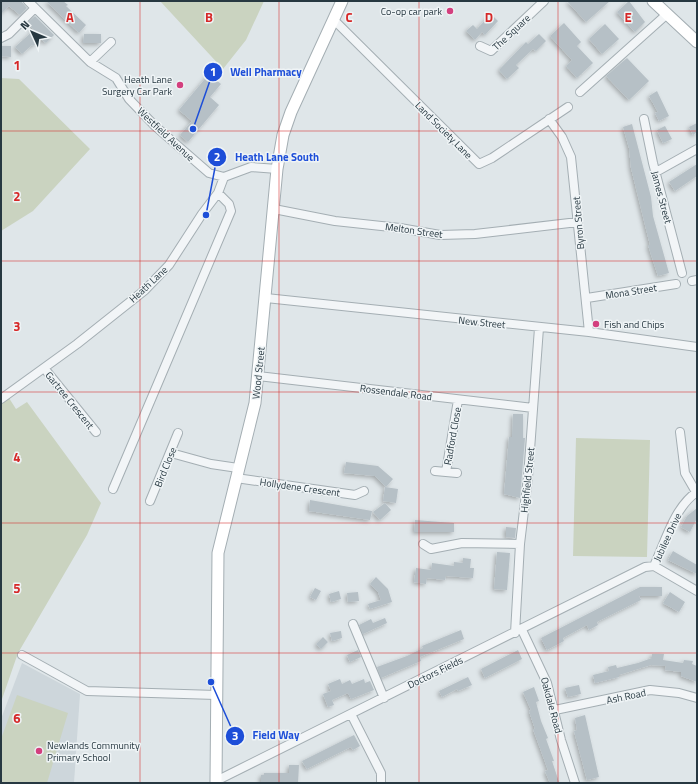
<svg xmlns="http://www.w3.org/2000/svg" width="698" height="784" font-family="'Titillium Web',sans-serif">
<defs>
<filter id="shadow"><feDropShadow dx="-2" dy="2" stdDeviation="2" flood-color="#0004"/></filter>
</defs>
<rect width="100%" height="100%" fill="#dfe6e9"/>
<path fill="#cdd6db" d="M22 663 80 694 74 783H1V719Z"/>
<path fill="#cad3c0" d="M160 1H264L246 40 223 69Z
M1 78 19 79 90 149 33 211 1 231Z
M9 398 16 409 27 402 101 503 87 535 18 653 1 702V404Z
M576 438 650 440 647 557 573 556Z
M17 695 68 713 47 783H1V739Z"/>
<path fill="#b6c0c6" filter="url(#shadow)" d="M1 1H21L27 8 20 15 9 6 1 14Z
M46 1H63L68 5 66 6 86 25 79 33Z
M567 1H610L586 22Z
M629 1 645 22 635 32 617 12Z
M491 14 498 21 485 35 482 32 475 40 466 31 473 25 477 29Z
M35 16 54 35 46 43 41 39 33 46 32 45 22 54 15 47 34 30 27 23Z
M564 23 581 42 577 46 593 63 577 78 566 66 572 60 550 36Z
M605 24 619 39 602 54 589 39Z
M84 34H101V43H83Z
M539 34 546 41 536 51 533 49 516 65 519 68 507 79 499 70 526 42 528 44Z
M1 46H11V57L1 56Z
M627 58 649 81 629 100 606 76Z
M209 74 221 84 210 97 219 105 188 142 180 135 192 121 179 110Z
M657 91 669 116 659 121 655 113 658 112 649 96Z
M697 123V132L693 135 689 127Z
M632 124 651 197 653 216 669 273 658 276 648 245H650L631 168 629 148 623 127Z
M665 126 672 139 663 143 657 130Z
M697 164V176L675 191 669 182Z
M513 414H523V438H525L520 498 504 494 509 437H512Z
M346 462 378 466 393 479 386 487 375 476 344 473Z
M385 487 398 489 396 503 383 501Z
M310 500 372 511 370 520 309 511Z
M385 503 391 510 380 520 373 512Z
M697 508V518L690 532 681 527 687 516Z
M415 520 454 523V532H414Z
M506 527 516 528 515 538 506 537Z
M673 551 697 565V574L668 560Z
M497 552 510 553 507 590 494 589Z
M463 558 471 559 470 568H474L473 578 446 576 445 580 427 578 426 584 414 582 416 568 431 570 432 563 454 566V562L463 563Z
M376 577 388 589 392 602 370 609 368 604 381 600 378 592 370 584Z
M640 587H662V596H639L641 600 597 622 598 625 589 630 587 625 563 638 564 641 547 650 541 638Z
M315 588 321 591 316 600 310 597Z
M339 591 341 599 331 602 329 594Z
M358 592 359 601 348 602 347 593Z
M670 592 685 602 679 612 663 603Z
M385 618 387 623 363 634 359 625 371 619 373 623Z
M461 630 464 639 420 657 421 661 381 678 377 667 407 656 423 648 422 646Z
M341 631 342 638 332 641 330 633Z
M323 637 328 642 321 649 316 644Z
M358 650 361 657 350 662 347 655Z
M518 650 522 659 485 678 481 669Z
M652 654H664L663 660 683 663 684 660 693 661 692 664 697 666V682L681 676V672L665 670 666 666 651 665 619 675V677L595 683 593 675 609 671 608 667 616 665 617 668 638 663 652 658Z
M468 677 472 685 458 691 457 689 442 697 439 691Z
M340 679 342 684 350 680 352 684 364 679 365 683 370 681 374 690 351 699 348 693 332 700 334 705 328 707 323 694 331 691 328 684Z
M579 685 581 694 568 697 565 688Z
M534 687 539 701 536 702 541 721 548 738 546 739 554 761H552L559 782 555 783H550L545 771 548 770 533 729H535L529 711 531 710 523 692Z
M585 715 599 777 587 780 574 731 577 730 575 718Z
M354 735 360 746 353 750 351 747 307 769 302 761Z
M289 765H299L298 783H261V775H264V773H289Z"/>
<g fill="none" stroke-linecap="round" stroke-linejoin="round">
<g stroke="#a4aeb3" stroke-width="10">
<path id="street" d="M28 1 90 62 116 78 129 99 155 126 209 173 224 177
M334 20 479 164 492 158 568 107
M1 38 9 34 35 8
M480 46 491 51 544 1
M90 62 111 42
M580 92 666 15
M549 119 562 137 571 157 589 332
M644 119 653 163 682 273
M656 172 697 149
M274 209 335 221 400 228 440 235 475 234 578 222
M692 281 697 280
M266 298 589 332 697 347
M587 298 676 284
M44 368 96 432
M258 376 533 408
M1 399 77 344 145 290 169 265 202 214 218 193 224 177 251 167 277 169
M680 432 685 473 696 492
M171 453 211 464 238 468
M435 471 457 473
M446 472 458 400
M236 478 355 495 364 491
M113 489 231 211 229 204 218 193
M150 501 178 433
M423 544 431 549 462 543 520 544
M654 566C665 542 675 506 697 492
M654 566 697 591
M353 624 384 698
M522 630 547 683 561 740 575 783
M515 633 520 544 528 477 539 328
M22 655 87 691 216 695
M555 710 650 690 679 693 697 698
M351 714 381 773V783
M216 781 645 567 654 566"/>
</g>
<g stroke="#a4aeb3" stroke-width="13">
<path id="secondary" d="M653 1 697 42
M216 783 218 553 255 403 277 169 283 135 291 112 342 1"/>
</g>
<use href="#street" stroke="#f2f5f7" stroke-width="8"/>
<use href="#secondary" stroke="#fff" stroke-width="11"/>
</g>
<path fill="none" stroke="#d62828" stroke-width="1" stroke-opacity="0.55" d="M140 1V783M279 1V783M419 1V783M558 1V783M1 131H697M1 261H697M1 392H697M1 523H697M1 653H697"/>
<g fill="#d33f7e" stroke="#eff4f6" stroke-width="1.5">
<circle cx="450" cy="11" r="4"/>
<circle cx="180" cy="85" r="4"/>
<circle cx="596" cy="324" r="4"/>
<circle cx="39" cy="751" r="4"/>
</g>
<g text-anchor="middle" stroke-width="3" stroke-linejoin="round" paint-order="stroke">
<g font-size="10" fill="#273841" stroke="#eff4f6" text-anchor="end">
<text x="442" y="15">Co-op car park</text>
<text x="172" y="83">Heath Lane<tspan x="172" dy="12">Surgery Car Park</tspan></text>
<text x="604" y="328" text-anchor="start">Fish and Chips</text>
<text x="47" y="749" text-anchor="start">Newlands Community<tspan x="47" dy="12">Primary School</tspan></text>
</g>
<g font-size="10" fill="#273841" stroke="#eff4f6">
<text transform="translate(511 32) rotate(-43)" y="4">The Square</text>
<text transform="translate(444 130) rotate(45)" y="4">Land Society Lane</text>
<text transform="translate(166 134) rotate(43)" y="4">Westfield Avenue</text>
<text transform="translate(662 197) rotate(75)" y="4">James Street</text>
<text transform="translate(578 223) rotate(-95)" y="4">Byron Street</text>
<text transform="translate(414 230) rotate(8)" y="4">Melton Street</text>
<text transform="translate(148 284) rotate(-43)" y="4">Heath Lane</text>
<text transform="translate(631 291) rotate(-9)" y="4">Mona Street</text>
<text transform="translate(482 322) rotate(6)" y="4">New Street</text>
<text transform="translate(258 373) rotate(-84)" y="4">Wood Street</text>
<text transform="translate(396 392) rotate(7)" y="4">Rossendale Road</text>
<text transform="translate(70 400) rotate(51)" y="4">Gartree Crescent</text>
<text transform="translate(452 436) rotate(-80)" y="4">Radford Close</text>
<text transform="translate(165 467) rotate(-68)" y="4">Bird Close</text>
<text transform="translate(527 480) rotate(-84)" y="4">Highfield Street</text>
<text transform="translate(300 487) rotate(8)" y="4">Hollydene Crescent</text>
<text transform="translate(667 537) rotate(-65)" y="4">Jubilee Drive</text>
<text transform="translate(435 672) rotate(-26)" y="4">Doctors Fields</text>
<text transform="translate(626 696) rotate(-12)" y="4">Ash Road</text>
<text transform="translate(552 705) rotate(75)" y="4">Oakdale Road</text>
</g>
</g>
<g font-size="13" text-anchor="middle" font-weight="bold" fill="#d62828" stroke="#eff4f6" stroke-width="3" stroke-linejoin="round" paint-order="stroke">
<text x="70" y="22">A</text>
<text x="209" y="22">B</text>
<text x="349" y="22">C</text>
<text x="489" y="22">D</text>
<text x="628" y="22">E</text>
<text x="17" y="70">1</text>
<text x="17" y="201">2</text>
<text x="17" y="331">3</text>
<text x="17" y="462">4</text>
<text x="17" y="593">5</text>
<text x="17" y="723">6</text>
</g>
<path fill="none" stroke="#1d4ed8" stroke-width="1.5" d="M193 129L213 72M206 215L217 157M211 682L235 736"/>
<g fill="#1d4ed8" stroke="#eff4f6" stroke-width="1.5">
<circle cx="193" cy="129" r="4"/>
<circle cx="206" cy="215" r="4"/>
<circle cx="211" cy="682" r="4"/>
<circle cx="213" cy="72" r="10"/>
<circle cx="217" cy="157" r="10"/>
<circle cx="235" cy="736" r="10"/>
</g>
<g font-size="12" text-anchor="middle" font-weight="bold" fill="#fff">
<text x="213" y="76">1</text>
<text x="217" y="161">2</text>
<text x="235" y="740">3</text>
</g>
<g font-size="11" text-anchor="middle" font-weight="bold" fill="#1d4ed8" stroke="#eff4f6" stroke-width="3" stroke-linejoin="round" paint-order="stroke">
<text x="266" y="76">Well Pharmacy</text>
<text x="277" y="161">Heath Lane South</text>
<text x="276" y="739">Field Way</text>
</g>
<rect width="698" height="784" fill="none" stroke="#273841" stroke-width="4"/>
<g transform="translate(32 32) rotate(314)" stroke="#eff4f6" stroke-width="3" paint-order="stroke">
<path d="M0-3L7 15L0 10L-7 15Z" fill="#273841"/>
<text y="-6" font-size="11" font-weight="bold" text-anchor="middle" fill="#273841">N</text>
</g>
</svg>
